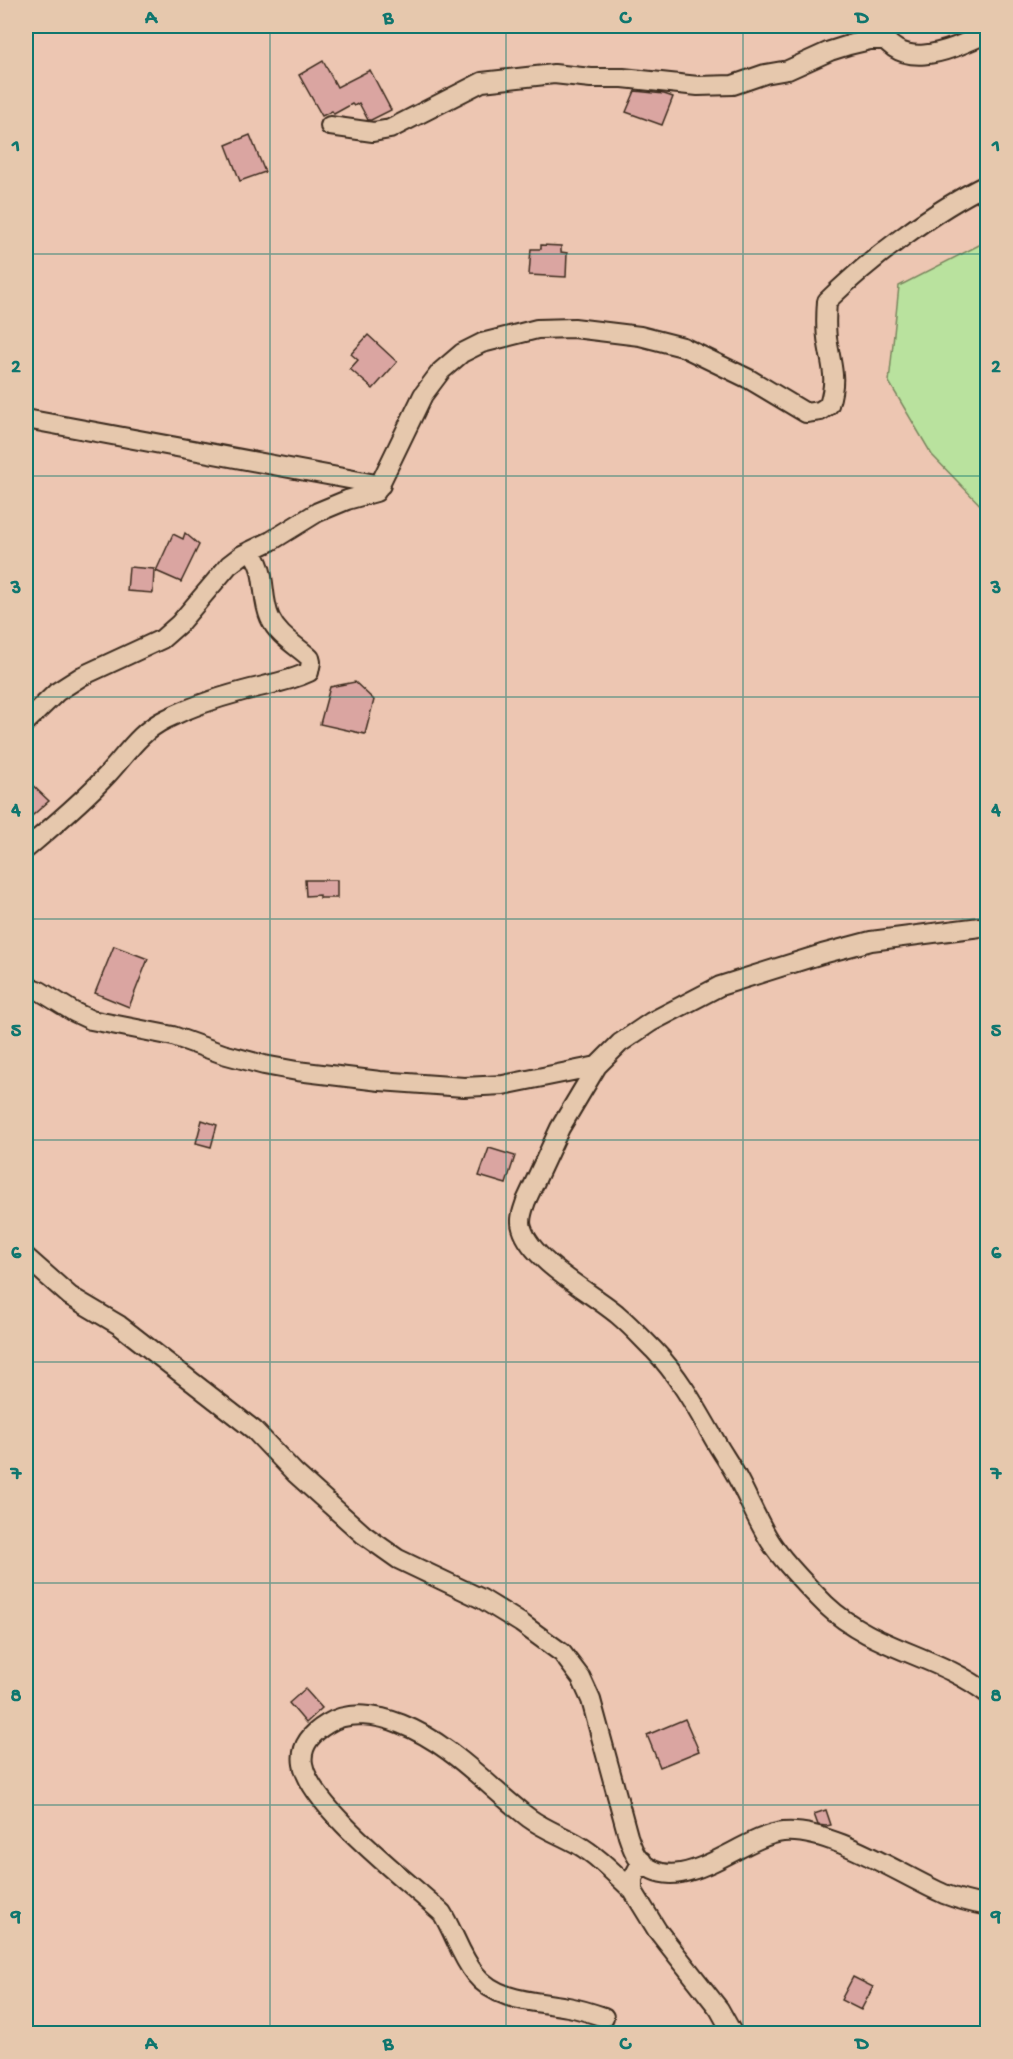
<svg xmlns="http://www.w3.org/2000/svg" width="1013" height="2059" font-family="'Gochi Hand',sans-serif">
<rect width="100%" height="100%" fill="#edc6b2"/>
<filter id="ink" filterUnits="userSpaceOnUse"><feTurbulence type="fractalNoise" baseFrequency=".0167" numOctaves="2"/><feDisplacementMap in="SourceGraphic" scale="12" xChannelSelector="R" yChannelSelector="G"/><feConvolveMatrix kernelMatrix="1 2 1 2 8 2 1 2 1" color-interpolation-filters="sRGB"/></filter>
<g filter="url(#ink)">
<path fill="#b9e29e" stroke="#7a865e" stroke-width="1.5" d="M987 241V512L932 455 889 382 899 286Z"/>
<path fill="#daa5a1" stroke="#3b2a1e" stroke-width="1.5" d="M323 61 337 87 370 70 391 110 371 120H368L359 103 354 106 352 104 334 114 332 111 322 116 299 75Z
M635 91 664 94 673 97 662 125 626 112Z
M250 135 265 172 240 181 226 145Z
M541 245 561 246V252L567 253 566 277 529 275 531 249H541Z
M368 335 397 362 373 389 350 369 358 360 351 354Z
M185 533 199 545 181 582 156 571 173 534 183 539Z
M129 567 154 569 153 593 127 591Z
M355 682 374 700 365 734 320 724 330 687Z
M26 779 49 801 26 821Z
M305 880H337V898H320V895L306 896Z
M114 946 148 959 129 1007 95 993Z
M202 1120 217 1125 211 1147 196 1143Z
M489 1148 515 1156 506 1184 479 1176Z
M305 1689 322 1708 306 1723 289 1703Z
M685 1719 699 1751 660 1767 647 1735Z
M826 1810 831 1825 826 1826 818 1825 814 1814Z
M853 1977 873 1987 861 2010 841 2000Z"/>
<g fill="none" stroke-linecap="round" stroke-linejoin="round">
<g stroke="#3b2a1e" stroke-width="22">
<path id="minor" d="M877 26C899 75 950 50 988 33
M330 126 373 132 390 129 482 82 554 74 591 78H623L698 86 733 85 765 74 788 70 830 51 849 45 870 40H883
M26 419 381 485
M26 722 57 692 82 676 162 639 179 624 229 565 242 555 271 541 318 512 347 500 376 492 423 395 441 371 462 353 482 343 537 329 574 328 640 336 683 347 749 379 806 413 820 411 829 405C837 378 832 369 828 344 825 330 826 315 827 301 870 259 934 210 988 184
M26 849C53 826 82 802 107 775 126 755 139 732 166 719 190 707 217 698 243 691 265 685 288 682 309 672L311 662 310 658C296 645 278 636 270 618 260 596 268 569 250 551
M988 926 871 941 822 954 720 986 651 1022 620 1043 597 1066 560 1128 526 1201C523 1210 519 1219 522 1228 532 1262 591 1292 618 1315 631 1326 642 1338 654 1350 680 1377 698 1411 717 1444 724 1456 732 1467 738 1479 750 1501 759 1526 774 1547 788 1567 808 1587 826 1605 872 1649 938 1655 988 1694
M26 986 40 991 74 1012 91 1020 173 1036 223 1054 264 1065 297 1071 380 1081 464 1087 503 1085 597 1066
M26 1257 70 1296 119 1325 254 1430 295 1473 364 1535 398 1559 482 1599 521 1623 562 1653 581 1678 591 1700 628 1836C630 1842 633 1851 637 1857 675 1905 740 1836 783 1832 829 1827 901 1875 944 1894 957 1899 973 1903 988 1906
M642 1861 633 1878V1891L657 1930 719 2009 733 2034
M604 2017C592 2013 580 2009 568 2007 536 2001 497 2002 475 1974 460 1955 454 1932 442 1913 408 1881 310 1807 303 1764 300 1746 312 1733 327 1724 348 1710 379 1715 401 1724 452 1744 487 1786 529 1818 544 1829 561 1835 577 1844 598 1856 616 1875 633 1891"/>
</g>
<use href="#minor" stroke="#e6c8ad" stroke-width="18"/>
</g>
</g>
<path fill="none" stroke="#0f766e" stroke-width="1.5" stroke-opacity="0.55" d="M270 26V2034M506 26V2034M743 26V2034M26 254H988M26 476H988M26 697H988M26 919H988M26 1140H988M26 1362H988M26 1583H988M26 1805H988"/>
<rect width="1013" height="2059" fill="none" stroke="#e6c8ad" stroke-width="66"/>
<rect x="33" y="33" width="947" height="1993" fill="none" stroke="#0f766e" stroke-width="2"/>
<g font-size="20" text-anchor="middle" font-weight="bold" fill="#0f766e">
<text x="151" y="23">A</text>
<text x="388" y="23">B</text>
<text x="625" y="23">C</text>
<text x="862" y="23">D</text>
<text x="16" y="151">1</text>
<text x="996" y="151">1</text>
<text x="16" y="372">2</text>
<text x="996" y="372">2</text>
<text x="16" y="593">3</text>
<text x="996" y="593">3</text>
<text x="16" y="815">4</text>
<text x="996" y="815">4</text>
<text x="16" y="1036">5</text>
<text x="996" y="1036">5</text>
<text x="16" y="1258">6</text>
<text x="996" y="1258">6</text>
<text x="16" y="1479">7</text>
<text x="996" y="1479">7</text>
<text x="16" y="1701">8</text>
<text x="996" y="1701">8</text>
<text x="16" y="1922">9</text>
<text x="996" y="1922">9</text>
<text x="151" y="2049">A</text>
<text x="388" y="2049">B</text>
<text x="625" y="2049">C</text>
<text x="862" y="2049">D</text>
</g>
</svg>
